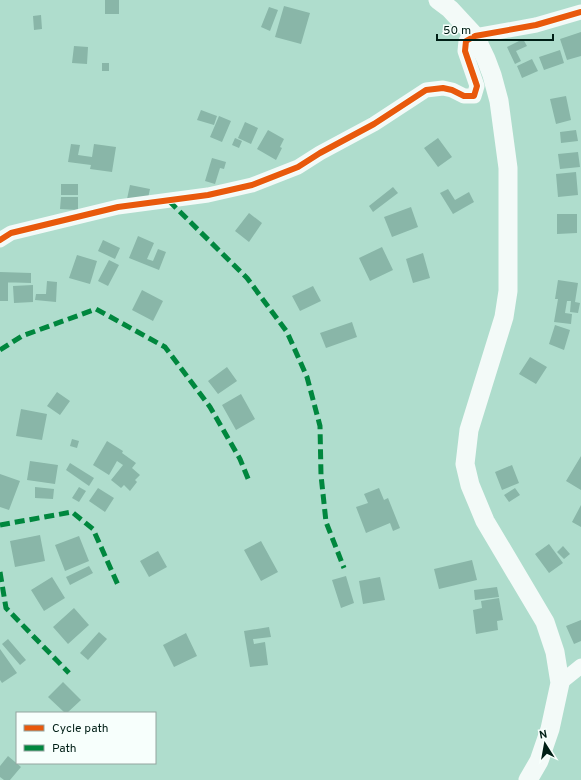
<svg xmlns="http://www.w3.org/2000/svg" width="581" height="780" font-family="Overpass,sans-serif">
<rect width="100%" height="100%" fill="#afddcd"/>
<path fill="#89b6a8" d="M105 0H119V14H105Z
M284 6 310 13 301 44 275 37Z
M269 7 278 10 270 31 261 27Z
M41 15 42 29 34 30 33 16Z
M581 32V56L567 60 560 39Z
M523 39 527 46 516 51 521 61 515 64 507 47Z
M74 46 88 47 87 64 72 63Z
M560 50 564 63 544 70 539 57Z
M532 59 538 71 522 78 517 66Z
M102 63H109V71H102Z
M566 96 571 120 556 124 550 99Z
M201 110 217 116 214 125 197 120Z
M219 116 231 121 222 142 210 137Z
M245 122 258 128 251 144 238 138Z
M268 130 284 139 280 147 282 148 276 160 257 149Z
M576 130 578 141 561 143 560 132Z
M235 138 242 141 239 148 232 145Z
M438 138 452 157 438 167 424 148Z
M71 144 80 145 78 155 92 157 94 144 116 147 112 172 90 169 91 165 68 162Z
M578 152 580 167 560 169 558 154Z
M212 158 226 162 224 169 220 168 215 184 205 181Z
M576 172 578 195 558 197 556 174Z
M61 184H78V195H61Z
M130 185 150 189 147 203 127 199Z
M393 187 398 193 373 212 369 206Z
M448 189 455 200 469 192 474 202 453 214 440 193Z
M61 197H78V210L60 209Z
M411 207 418 227 392 237 384 217Z
M249 213 262 223 249 242 235 231Z
M557 214H577V233L557 234Z
M138 236 154 243 147 259 153 261 158 249 166 252 159 270 129 258Z
M103 240 120 248 115 259 98 251Z
M382 247 393 270 370 281 359 258Z
M423 253 430 278 413 283 406 259Z
M77 255 97 261 90 284 69 278Z
M109 260 119 265 108 286 98 281Z
M0 272 31 273V283L0 282Z
M558 280 578 283 575 302 580 303 578 313 570 312 571 301H567L565 313 572 314 571 324 554 322 558 299H555Z
M47 281 57 282 56 302 35 300 36 294H46Z
M0 282H8V301H0Z
M33 285V302L14 303 13 286Z
M313 286 321 301 300 311 292 296Z
M142 290 163 301 153 321 132 310Z
M352 322 357 337 326 348 320 333Z
M555 325 570 330 564 350 549 344Z
M530 357 547 367 536 384 519 374Z
M227 367 237 381 218 394 208 381Z
M57 392 70 401 60 415 47 406Z
M241 394 255 419 236 430 222 405Z
M21 409 47 414 42 440 16 436Z
M72 439 79 441 77 448 70 446Z
M107 441 123 451 122 453 136 463 132 468 140 475 135 480 137 482 130 491 124 485 121 488 111 480 123 465 117 461 109 475 93 465Z
M581 456V490L566 481Z
M30 461 58 465 55 484 27 480Z
M70 463 94 478 89 486 66 470Z
M512 465 519 483 502 490 495 472Z
M0 474 20 481 9 510 0 507Z
M35 487 54 489 53 499 35 498Z
M79 487 86 491 79 502 72 498Z
M98 488 114 498 105 512 89 501Z
M379 488 384 500 388 498 400 528 393 531 390 523 366 533 356 507 368 503 364 494Z
M515 488 520 495 509 502 504 495Z
M581 505V527L572 522Z
M40 535 45 561 15 567 10 541Z
M79 536 89 561 65 571 55 545Z
M261 541 278 572 261 581 244 550Z
M549 544 563 563 549 573 535 554Z
M563 546 570 554 564 559 557 552Z
M158 551 167 567 149 577 140 561Z
M472 560 477 580 439 589 434 569Z
M89 566 93 573 70 585 66 577Z
M346 576 354 603 341 608 332 580Z
M52 577 65 598 44 611 31 590Z
M380 577 385 600 363 604 359 581Z
M497 587 499 597 475 600 474 590Z
M499 598 503 620 497 621 498 630 476 634 473 610 482 608 481 601Z
M74 608 89 625 68 644 53 627Z
M581 620V641L574 644 566 626Z
M269 627 271 637 253 639 254 644 265 642 268 665 250 667 244 631Z
M99 632 107 639 88 660 80 653Z
M186 633 197 656 174 667 163 645Z
M8 639 26 660 20 665 2 644Z
M0 649 17 673 2 683 0 680Z
M63 682 81 700 67 713H65L48 697Z
M8 756 21 767 10 780H4L0 777V766Z"/>
<g fill="none" stroke-linecap="round" stroke-linejoin="round">
<path stroke="#f3faf8" stroke-width="15" d="M0 240 11 233 118 207 208 195 252 185 298 167 320 153 374 124 426 90 443 88 452 90 464 96H474L477 86 465 51 466 41 475 36 536 25 581 12
M560 683 581 666"/>
<path stroke="#f3faf8" stroke-width="19" d="M438 0 450 9 475 36 486 59 492 75 499 101 508 168V291L504 317 469 430 465 464 470 485 485 521 545 622 555 652 560 683 550 729 539 761 528 780"/>
<path stroke="#00873e" stroke-width="5" stroke-dasharray="10 5" stroke-linecap="butt" d="M169 201 247 278 287 332 307 377 320 426 321 475 326 522 344 568
M0 350 22 336 96 309 165 347 210 407 240 459 249 481
M0 525 72 512 93 529 118 585
M0 572 6 608 69 673"/>
<g stroke="#f7fffc" stroke-width="8">
<path id="cycleway" d="M0 240 11 233 118 207 208 195 252 185 298 167 320 153 374 124 426 90 443 88 452 90 464 96H474L477 86 465 51 466 41 475 36 536 25 581 12"/>
</g>
<use href="#cycleway" stroke="#e8590c" stroke-width="6"/>
</g>
<rect x="16" y="712" width="140" height="52" fill="#f7fffc" stroke="#94a5a0"/>
<rect x="24" y="725" width="20" height="6" fill="#e8590c" stroke="#94a5a0"/>
<text x="52" y="732" font-size="12" fill="#001f16">Cycle path</text>
<rect x="24" y="745" width="20" height="6" fill="#00873e" stroke="#94a5a0"/>
<text x="52" y="752" font-size="12" fill="#001f16">Path</text>
<g transform="translate(545 744) rotate(349)" stroke="#f7fffc" stroke-width="3" paint-order="stroke">
<path d="M0-3L7 15L0 10L-7 15Z" fill="#001f16"/>
<text y="-6" font-size="11" font-weight="bold" text-anchor="middle" fill="#001f16">N</text>
</g>
<path d="M437 34v6h116v-6" fill="none" stroke="#001f16" stroke-width="2"/>
<text x="443" y="34" font-size="12" fill="#001f16" stroke="#f7fffc" stroke-width="3" paint-order="stroke">50 m</text>
</svg>
